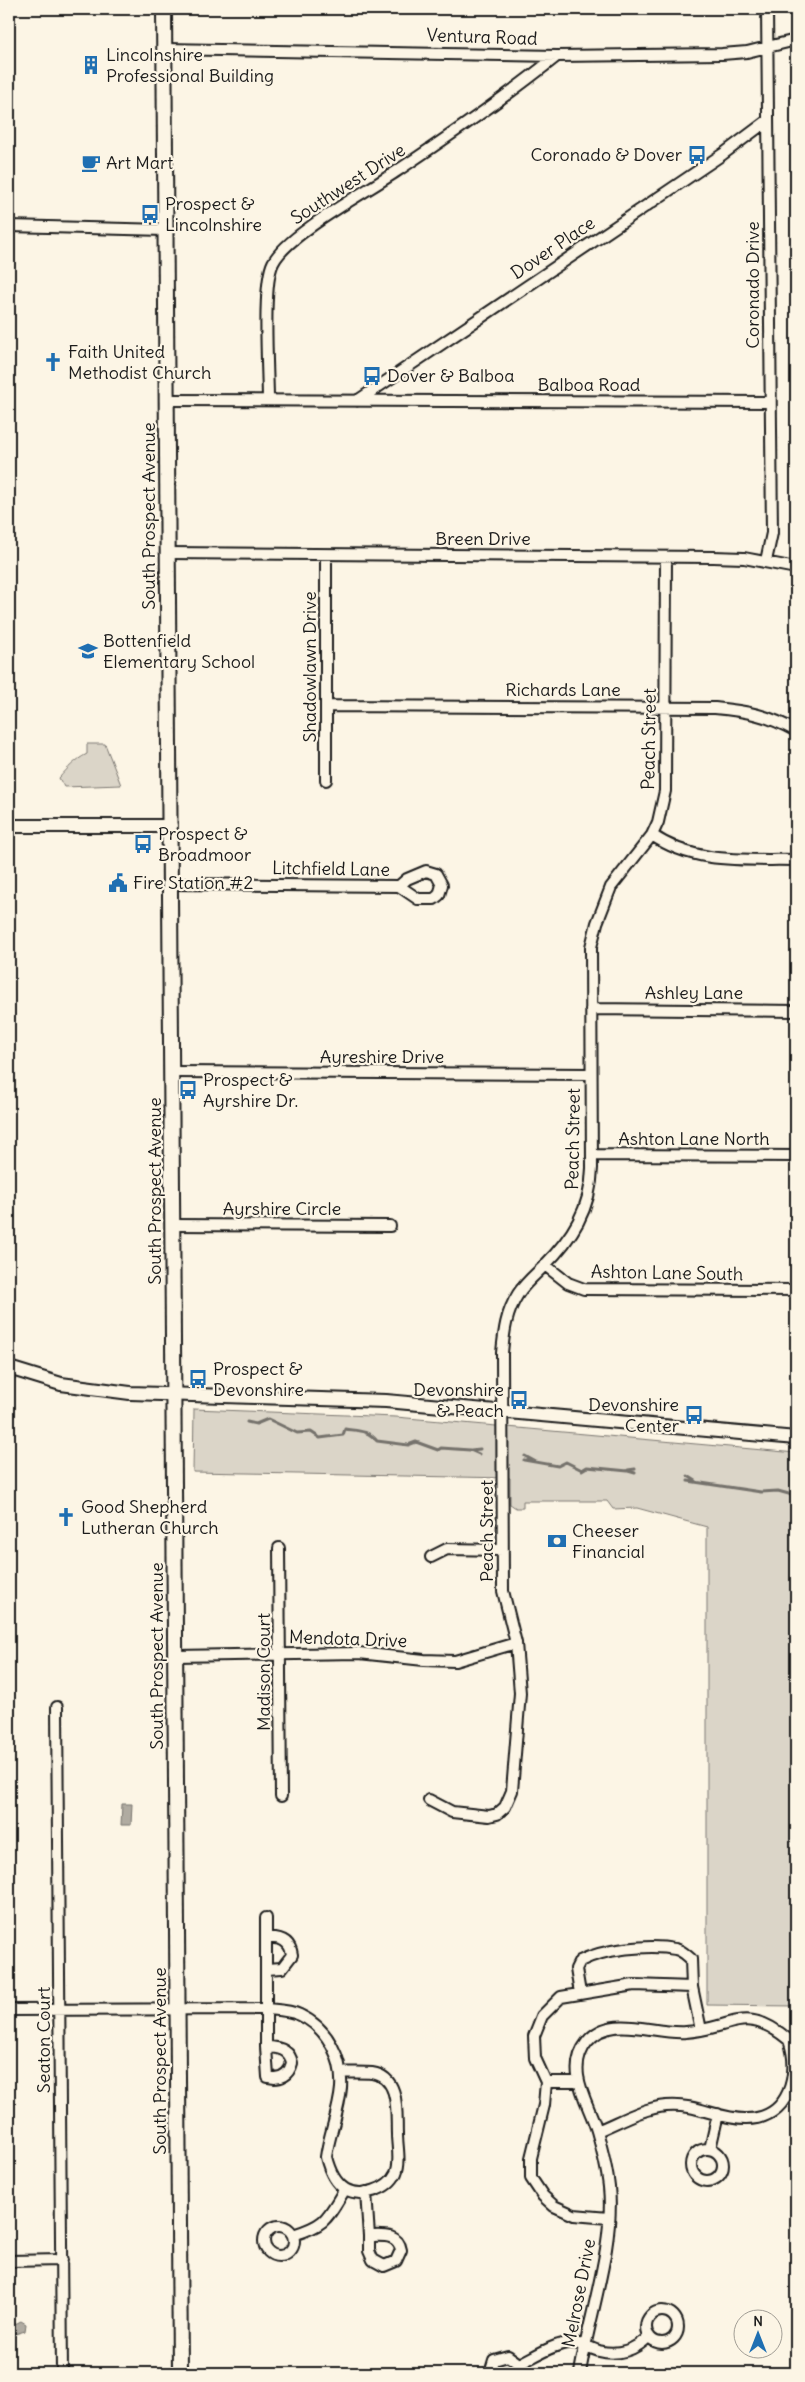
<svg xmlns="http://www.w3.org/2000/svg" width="805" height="2382" font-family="Delius,sans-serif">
<rect width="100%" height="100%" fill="#fcf5e5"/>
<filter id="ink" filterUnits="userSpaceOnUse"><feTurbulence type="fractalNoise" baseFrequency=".02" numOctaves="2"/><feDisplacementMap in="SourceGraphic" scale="10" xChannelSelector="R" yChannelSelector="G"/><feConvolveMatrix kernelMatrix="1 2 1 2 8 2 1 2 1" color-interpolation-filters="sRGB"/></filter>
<g filter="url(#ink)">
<path fill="#dbd5c8" stroke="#7c7872" d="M87 744H105L121 785 64 787 59 778C68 768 75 760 87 754Z
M194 1409 396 1417 796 1453V2006L707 2005V1527L637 1508 613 1509 607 1501H523V1508H516L510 1504V1478L193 1472Z"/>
<path fill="#b0aba1" stroke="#75726c" d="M122 1804H132L131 1825H121Z
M21 2321 26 2324 25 2331 15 2334 9 2331V2327Z"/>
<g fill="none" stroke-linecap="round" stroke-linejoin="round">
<path stroke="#75726c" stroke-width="3" d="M247 1422 256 1424 268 1419 297 1433 311 1432 320 1438 343 1435 345 1429C358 1431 368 1430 377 1441L408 1445 416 1442 438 1450 441 1448 470 1450 479 1454
M471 1450 480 1449
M525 1456 536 1462
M524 1460 558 1466 566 1462 582 1470 587 1467 628 1471 635 1473
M628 1470 635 1469
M688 1476 696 1481
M688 1481 761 1492 778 1491 796 1496"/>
<g stroke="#1c1c1c" stroke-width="14">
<path id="minor" d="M165 49 557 56 722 54 747 52 796 40
M9 226 165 230
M167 400 770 402
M268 400C268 370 262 285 273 263 287 234 370 190 400 169 454 133 507 96 557 56
M357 401 723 154 767 121
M168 553 713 557 744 558 796 568
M326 555V780
M766 561 772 533 767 9
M326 706 715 708C746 711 768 715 796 731
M652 835C695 865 746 859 796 860
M426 871 436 874 442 885 439 895 434 899H418L399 886 407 879Z
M172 884 399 886
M591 1009 796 1011
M173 1072 591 1074
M592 1155 796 1156
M173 1225 390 1226
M545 1265 568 1283 584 1289 796 1290
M279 1548 281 1796
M431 1557 447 1549 503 1550
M176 1656 359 1653 424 1660 455 1661 516 1643
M57 1707 62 2373
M429 1800 452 1812 489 1816 497 1814 505 1807 512 1791 520 1693 516 1643 503 1591 502 1353C504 1331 506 1313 518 1294 525 1283 535 1275 544 1266 572 1238 591 1209 592 1168L591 947 597 923 611 887 652 835 658 822 665 791 666 557
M266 1918V2047
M266 1969 282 1968 292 1955C290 1940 280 1937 266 1938
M580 1993 576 1969 580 1961C603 1949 649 1944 675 1949 682 1950 686 1955 691 1959L692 1987 701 2030
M9 2010 266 2009C277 2010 290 2010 300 2015 328 2028 343 2059 341 2088 339 2112 329 2134 326 2157 329 2169 334 2182 345 2189 361 2198 388 2190 396 2173 401 2162 397 2146 397 2134 396 2114 401 2077 372 2073 362 2072 351 2073 341 2072
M266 2047C279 2047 290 2050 292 2063 289 2075 280 2080 268 2077Z
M546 2082H577
M691 2165a16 16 0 1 1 32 0a16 16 0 1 1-32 0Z
M710 2149 718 2114
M366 2192 369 2236
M608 2218 574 2215 554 2206 543 2196 531 2178V2158L544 2105 546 2082 535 2058 534 2036 542 2016 561 1997 634 1985 692 1987
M264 2241a15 15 0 1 1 30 0a15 15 0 1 1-30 0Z
M293 2235C328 2224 327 2218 345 2189
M369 2236C382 2236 398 2233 401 2250L396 2261 384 2266 373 2260 369 2251Z
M9 2261 62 2260
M646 2327a16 16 0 1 1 32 0a16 16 0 1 1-32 0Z
M519 2364C534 2357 553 2344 569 2343 581 2342 589 2348 599 2351 618 2356 636 2350 649 2336
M490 2373 494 2360 508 2356 519 2364 520 2373
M580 2373C589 2316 615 2244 609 2187 607 2169 602 2149 597 2131 589 2103 564 2071 587 2042 611 2012 654 2035 686 2032 733 2029 745 2003 789 2040 801 2074 789 2120 745 2119 718 2119 696 2103 666 2106 643 2108 619 2122 597 2131"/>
</g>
<g stroke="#1c1c1c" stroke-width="16">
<path id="tertiary" d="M9 826H171
M9 1368 61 1384 130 1393 386 1401 796 1438"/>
</g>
<g stroke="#1c1c1c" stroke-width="18">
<path id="secondary" d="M164 9 180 2373"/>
</g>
<use href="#minor" stroke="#fcf5e5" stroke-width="10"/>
<use href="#tertiary" stroke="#fcf5e5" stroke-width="12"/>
<use href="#secondary" stroke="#fcf5e5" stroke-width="14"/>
</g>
</g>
<defs>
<g id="building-bare" transform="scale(1.5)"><path d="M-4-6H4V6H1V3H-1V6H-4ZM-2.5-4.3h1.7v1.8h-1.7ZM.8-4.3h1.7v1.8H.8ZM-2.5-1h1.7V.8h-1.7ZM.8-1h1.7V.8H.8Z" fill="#1f6fb2" stroke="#fcf5e5" stroke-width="2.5" paint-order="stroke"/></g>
<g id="bus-bare" transform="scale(1.5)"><path d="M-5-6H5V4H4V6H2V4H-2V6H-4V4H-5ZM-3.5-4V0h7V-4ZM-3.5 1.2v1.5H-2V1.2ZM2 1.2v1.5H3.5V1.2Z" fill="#1f6fb2" stroke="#fcf5e5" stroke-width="2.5" paint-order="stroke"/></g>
<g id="cafe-bare" transform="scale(1.5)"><path d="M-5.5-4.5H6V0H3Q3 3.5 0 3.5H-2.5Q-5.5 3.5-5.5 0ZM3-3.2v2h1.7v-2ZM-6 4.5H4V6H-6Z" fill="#1f6fb2" stroke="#fcf5e5" stroke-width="2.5" paint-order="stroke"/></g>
<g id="church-bare" transform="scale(1.5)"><path d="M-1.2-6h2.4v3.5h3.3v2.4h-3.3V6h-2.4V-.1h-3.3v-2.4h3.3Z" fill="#1f6fb2" stroke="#fcf5e5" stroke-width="2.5" paint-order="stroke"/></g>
<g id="school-bare" transform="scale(1.5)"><path d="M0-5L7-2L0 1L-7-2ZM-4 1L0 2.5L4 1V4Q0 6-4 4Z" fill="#1f6fb2" stroke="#fcf5e5" stroke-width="2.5" paint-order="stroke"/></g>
<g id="civic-bare" transform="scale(1.5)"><path d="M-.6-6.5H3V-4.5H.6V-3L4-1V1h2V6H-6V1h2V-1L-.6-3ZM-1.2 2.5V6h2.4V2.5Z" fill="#1f6fb2" stroke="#fcf5e5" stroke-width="2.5" paint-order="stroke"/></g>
<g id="bank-bare" transform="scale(1.5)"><path d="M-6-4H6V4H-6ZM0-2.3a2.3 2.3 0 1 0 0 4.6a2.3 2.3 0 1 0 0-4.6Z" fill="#1f6fb2" stroke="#fcf5e5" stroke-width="2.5" paint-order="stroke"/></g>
</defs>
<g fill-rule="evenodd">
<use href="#building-bare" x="91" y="65"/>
<use href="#bus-bare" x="697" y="155"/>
<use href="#cafe-bare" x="91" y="163"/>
<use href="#bus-bare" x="150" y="214"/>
<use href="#church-bare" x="53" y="362"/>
<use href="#bus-bare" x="372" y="376"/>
<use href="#school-bare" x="88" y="651"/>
<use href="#bus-bare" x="143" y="844"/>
<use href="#civic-bare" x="118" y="883"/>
<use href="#bus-bare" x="188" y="1090"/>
<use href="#bus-bare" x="198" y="1379"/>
<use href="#bus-bare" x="519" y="1400"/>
<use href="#bus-bare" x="694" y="1415"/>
<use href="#church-bare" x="66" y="1517"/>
<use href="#bank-bare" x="557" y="1541"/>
</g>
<g text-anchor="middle" stroke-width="4.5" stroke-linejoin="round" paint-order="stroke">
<g font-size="18" fill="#1c1c1c" stroke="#fcf5e5">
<text transform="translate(482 37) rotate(2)" y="6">Ventura Road</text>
<text transform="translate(348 184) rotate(-33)" y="6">Southwest Drive</text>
<text transform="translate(553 248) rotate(-34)" y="6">Dover Place</text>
<text transform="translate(753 285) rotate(-90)" y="6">Coronado Drive</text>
<text x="589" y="391">Balboa Road</text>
<text transform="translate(149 516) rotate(-90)" y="6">South Prospect Avenue</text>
<text x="483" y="545">Breen Drive</text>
<text transform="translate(310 667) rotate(-90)" y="6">Shadowlawn Drive</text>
<text x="563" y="696">Richards Lane</text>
<text transform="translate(649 739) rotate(-89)" y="6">Peach Street</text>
<text transform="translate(331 869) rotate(1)" y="6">Litchfield Lane</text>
<text x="694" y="999">Ashley Lane</text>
<text x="382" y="1063">Ayreshire Drive</text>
<text transform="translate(573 1139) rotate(-89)" y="6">Peach Street</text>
<text x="694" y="1145">Ashton Lane North</text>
<text transform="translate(155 1191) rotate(-90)" y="6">South Prospect Avenue</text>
<text x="282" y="1215">Ayrshire Circle</text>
<text transform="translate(667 1273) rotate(1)" y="6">Ashton Lane South</text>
<text transform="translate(487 1531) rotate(-90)" y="6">Peach Street</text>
<text transform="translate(348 1639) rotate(2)" y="6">Mendota Drive</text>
<text transform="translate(157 1656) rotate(-90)" y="6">South Prospect Avenue</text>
<text transform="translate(264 1672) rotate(-90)" y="6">Madison Court</text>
<text transform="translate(44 2040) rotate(-90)" y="6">Seaton Court</text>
<text transform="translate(160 2061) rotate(-90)" y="6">South Prospect Avenue</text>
<text transform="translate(579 2293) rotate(-79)" y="6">Melrose Drive</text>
</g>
<g font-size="18" fill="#1c1c1c" stroke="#fcf5e5" text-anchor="start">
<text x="106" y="61">Lincolnshire<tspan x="106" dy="21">Professional Building</tspan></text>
<text x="682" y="161" text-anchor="end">Coronado &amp; Dover</text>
<text x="106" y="169">Art Mart</text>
<text x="165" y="210">Prospect &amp;<tspan x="165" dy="21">Lincolnshire</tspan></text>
<text x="68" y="358">Faith United<tspan x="68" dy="21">Methodist Church</tspan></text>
<text x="387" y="382">Dover &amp; Balboa</text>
<text x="103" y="647">Bottenfield<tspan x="103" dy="21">Elementary School</tspan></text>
<text x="158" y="840">Prospect &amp;<tspan x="158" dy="21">Broadmoor</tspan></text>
<text x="133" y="889">Fire Station #2</text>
<text x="203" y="1086">Prospect &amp;<tspan x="203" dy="21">Ayrshire Dr.</tspan></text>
<text x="213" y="1375">Prospect &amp;<tspan x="213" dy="21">Devonshire</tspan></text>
<text x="504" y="1396" text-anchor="end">Devonshire<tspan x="504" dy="21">&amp; Peach</tspan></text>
<text x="679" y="1411" text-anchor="end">Devonshire<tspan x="679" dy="21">Center</tspan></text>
<text x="81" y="1513">Good Shepherd<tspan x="81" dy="21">Lutheran Church</tspan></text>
<text x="572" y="1537">Cheeser<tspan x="572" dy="21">Financial</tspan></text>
</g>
</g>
<rect width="805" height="2382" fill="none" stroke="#fcf5e5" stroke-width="30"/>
<rect x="15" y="15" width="775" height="2352" fill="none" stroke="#1c1c1c" stroke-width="2" filter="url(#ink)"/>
<g transform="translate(758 2334)"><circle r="24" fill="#fcf5e5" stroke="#a29e95"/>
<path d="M0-4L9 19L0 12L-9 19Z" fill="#1f6fb2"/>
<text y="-8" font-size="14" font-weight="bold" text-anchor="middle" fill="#1c1c1c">N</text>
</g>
</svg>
